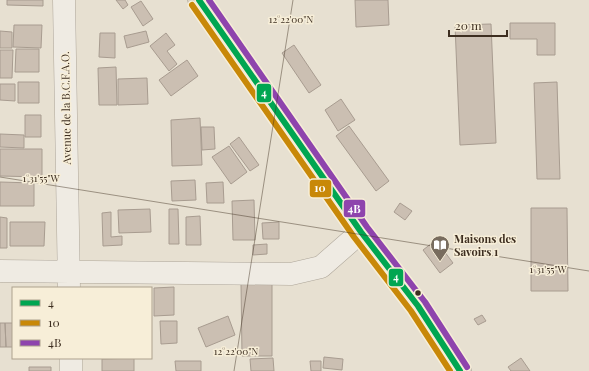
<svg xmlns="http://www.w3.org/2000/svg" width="589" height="371" font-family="'Playfair Display',serif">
<rect width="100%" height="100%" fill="#e7e0d1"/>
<path fill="#cbbfb2" stroke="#a89c90" d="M7 0H43V6L7 5Z
M116 0H125L128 5 123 9Z
M355 0H388L389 25 356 27Z
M141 1 153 19 143 26 131 7Z
M510 23H555V55H537V39H510Z
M491 24 496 143 460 145 455 25Z
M14 25H42L41 48 13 47Z
M0 31 12 32V48H0Z
M146 31 149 42 127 48 124 36Z
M100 33H115V58L99 57Z
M166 33 175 45 167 51 177 64 169 71 150 46Z
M294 45 321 85 309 93 282 53Z
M16 49H39V72H15Z
M0 50H13L12 78H0Z
M187 60 198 76 171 96 159 80Z
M116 67 117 105H99L98 68Z
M147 78 148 104 118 105V79Z
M18 82H39V103H18Z
M557 82 560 179H537L534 83Z
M0 84H15V101L0 100Z
M341 99 355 120 338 131 325 110Z
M25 115H41V137H25Z
M200 118 202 165 172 166 171 120Z
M349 126 389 181 376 191 336 136Z
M201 127H214L215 149 202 150Z
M0 134 24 135V148L0 147Z
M239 137 259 165 250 171 230 144Z
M229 146 247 172 231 184 212 157Z
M0 149H42V177L0 176Z
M195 180 196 200 172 201 171 181Z
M0 182 34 183V206H0Z
M223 182 224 203H207L206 183Z
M254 200 255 240H233L232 201Z
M400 203 412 211 405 220 394 212Z
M531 208H567L568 291H531Z
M150 209 151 232 119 233 118 210Z
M169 209H178L179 244H169Z
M111 212V237L122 236V245L103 246 102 213Z
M200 216 201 245H186V217Z
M0 217 7 218V248H0Z
M10 222H45L44 246H10Z
M279 222V239H263L262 223Z
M436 240 453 263 440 273 423 250Z
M267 244V254L253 255V245Z
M241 284H272V356H242Z
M174 287V315L154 316V288Z
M482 315 486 321 478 325 474 319Z
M228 316 235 335 206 347 198 328Z
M160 321H177V343L161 344Z
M0 323H5L6 347H0Z
M5 323H13V347H6Z
M324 357 343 359 342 370 323 368Z
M134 358V371H102V359Z
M273 358 274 371H251L250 359Z
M521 358 530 371H511L508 367Z
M175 361H201V371H176Z
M310 361H321V371H311Z
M29 367H51V371H29Z"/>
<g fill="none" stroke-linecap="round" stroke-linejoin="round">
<g stroke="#ada599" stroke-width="23">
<path id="minor" d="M64 0 69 288
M0 271 291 274 321 267 361 232
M71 358V371"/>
</g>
<g stroke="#928b80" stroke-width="23">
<path id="highway" d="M199 0 361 232 418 306 460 371"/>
</g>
<use href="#minor" stroke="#efebe3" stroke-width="22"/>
<use href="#highway" stroke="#dad1c2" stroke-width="22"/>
<g stroke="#f7eed8" stroke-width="9">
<path id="bus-1" d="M199 0 361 232 418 306 460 371"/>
</g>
<g stroke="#f7eed8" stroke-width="9">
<path id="bus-2" d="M192 5 354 237 411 311 450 371"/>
</g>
<g stroke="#f7eed8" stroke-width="9">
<path id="bus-3" d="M209 0 367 227 425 302 467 367"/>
</g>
<use href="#bus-1" stroke="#00a651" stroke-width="6"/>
<use href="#bus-2" stroke="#c88808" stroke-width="6"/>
<use href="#bus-3" stroke="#8e44ad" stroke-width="6"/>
</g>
<path fill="none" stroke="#3d2e20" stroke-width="1" stroke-opacity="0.45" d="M0 177 589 271M234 371 293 0"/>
<defs>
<g id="library-pin" transform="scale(1)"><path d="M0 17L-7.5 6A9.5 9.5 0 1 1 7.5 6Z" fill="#786c5e" stroke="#f7eed8"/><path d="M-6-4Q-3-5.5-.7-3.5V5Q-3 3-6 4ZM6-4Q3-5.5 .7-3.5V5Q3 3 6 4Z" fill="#fff"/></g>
</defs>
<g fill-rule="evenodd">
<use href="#library-pin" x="440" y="245"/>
</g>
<circle fill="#3d2e20" stroke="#f7eed8" stroke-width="1.5" cx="418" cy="293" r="3.5"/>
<g text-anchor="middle" stroke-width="3" stroke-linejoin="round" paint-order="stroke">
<g font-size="11" fill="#3d2e20" stroke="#f7eed8">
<text transform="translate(66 108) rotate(-91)" y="4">Avenue de la B.C.F.A.O.</text>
</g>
<g font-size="11" font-weight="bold" fill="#3d2e20" stroke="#f7eed8" text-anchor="start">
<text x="454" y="243">Maisons des<tspan x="454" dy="13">Savoirs 1</tspan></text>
</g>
</g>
<g font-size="10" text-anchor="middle" fill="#3d2e20" stroke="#f7eed8" stroke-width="3" stroke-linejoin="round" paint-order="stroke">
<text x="291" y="23">12°22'00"N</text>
<text x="41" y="182">1°31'55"W</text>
<text x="548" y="273">1°31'55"W</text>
<text x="236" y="355">12°22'00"N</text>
</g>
<g stroke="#f7eed8" stroke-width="1.5">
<rect x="256" y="83" width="16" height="20" rx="4" fill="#00a651"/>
<rect x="309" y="179" width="23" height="19" rx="4" fill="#c88808"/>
<rect x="343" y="199" width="23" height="19" rx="4" fill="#8e44ad"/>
<rect x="388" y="268" width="16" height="19" rx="4" fill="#00a651"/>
</g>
<g font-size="11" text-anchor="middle" font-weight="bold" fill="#fff">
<text x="264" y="97">4</text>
<text x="320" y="192">10</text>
<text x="354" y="213">4B</text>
<text x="396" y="281">4</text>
</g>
<rect x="12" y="287" width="140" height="72" fill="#f7eed8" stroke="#ada18e"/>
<rect x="20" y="300" width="20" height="6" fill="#00a651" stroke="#ada18e"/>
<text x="48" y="307" font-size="12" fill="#3d2e20">4</text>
<rect x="20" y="320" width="20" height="6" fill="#c88808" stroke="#ada18e"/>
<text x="48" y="327" font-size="12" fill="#3d2e20">10</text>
<rect x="20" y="340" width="20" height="6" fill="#8e44ad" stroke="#ada18e"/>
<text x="48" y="347" font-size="12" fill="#3d2e20">4B</text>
<path d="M449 30v6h58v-6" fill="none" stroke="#3d2e20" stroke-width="2"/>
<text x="455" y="30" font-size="12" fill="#3d2e20" stroke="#f7eed8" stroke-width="3" paint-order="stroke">20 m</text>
</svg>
